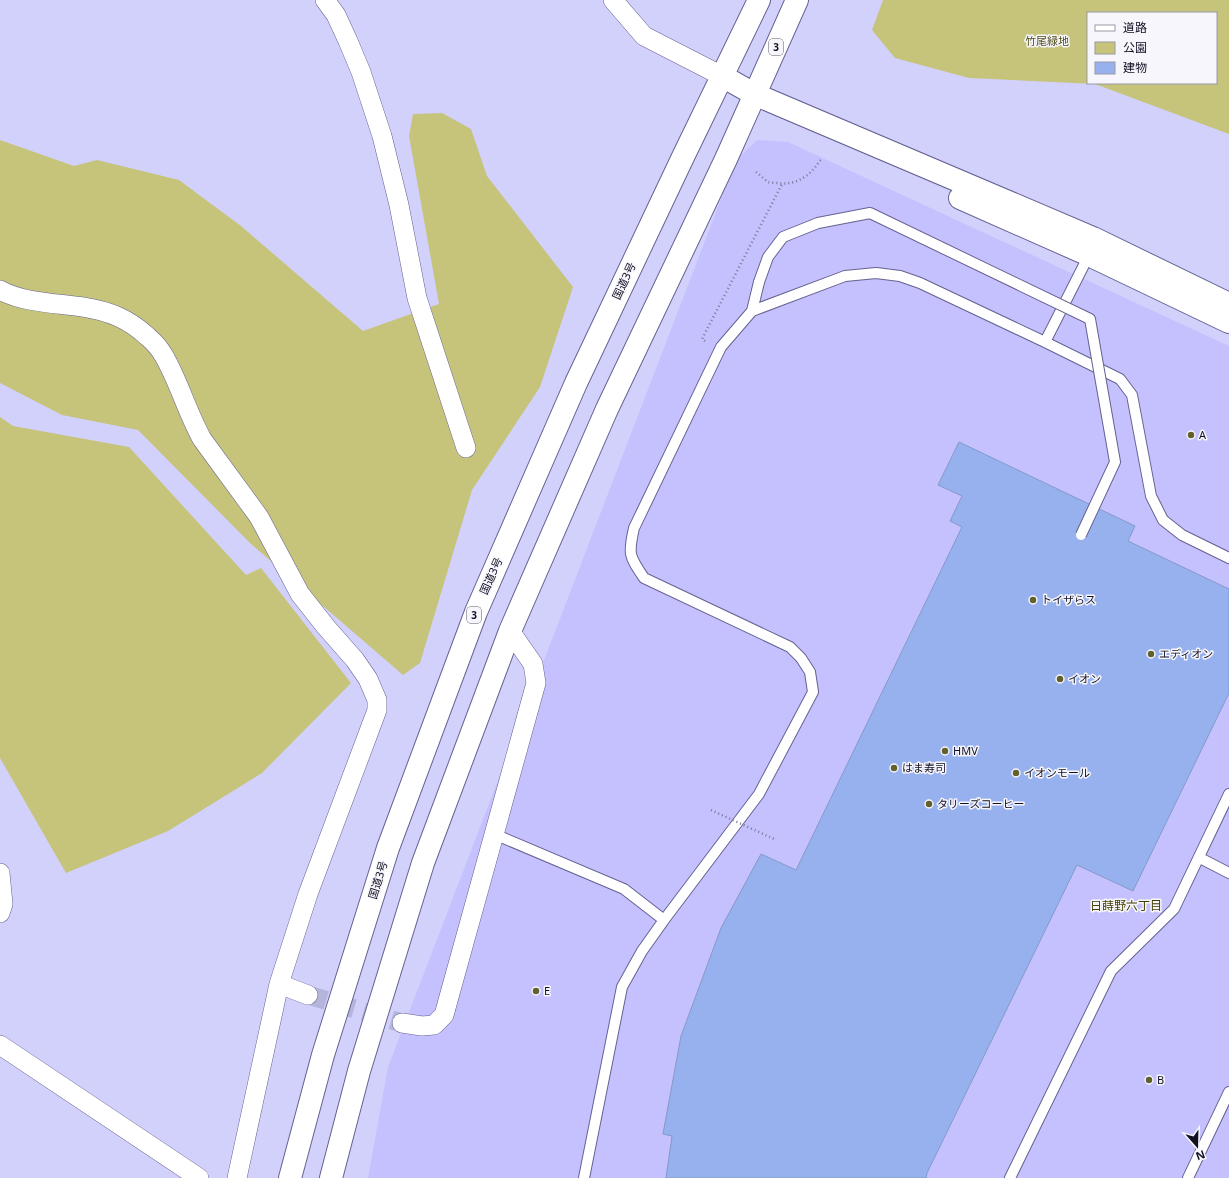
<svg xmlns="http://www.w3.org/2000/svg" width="1229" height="1178" font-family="'Noto Sans','Noto Sans JP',sans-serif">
<rect width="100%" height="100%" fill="#d2d1fc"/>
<path fill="#c4c1fe" d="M757 140 788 142 1229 346V1178H368L388 1067 736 160Z"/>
<path fill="#c6c37b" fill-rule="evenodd" d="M883 0H1229V134L1095 84 969 78 895 58 872 30ZM1088 13H1216V83H1088Z
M442 113 471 129 487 176 573 287 540 387 472 490 420 663 403 675 251 544 138 430 62 415 0 383V140L74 166 97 160 179 180 241 226 363 331 439 304 409 136 413 114Z
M0 417 13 426 129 447 246 575 261 568 351 683 262 773 168 831 66 873 0 758Z"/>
<path fill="#97b1ee" stroke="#8599c9" d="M959 442 1135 526 1128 541 1229 589V693L1133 891 1077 865 927 1173 926 1178H666L672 1136 663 1134 681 1036 721 928 761 854 796 870 962 527 950 521 962 496 938 485Z"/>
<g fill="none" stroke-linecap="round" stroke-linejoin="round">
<path stroke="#b5b4db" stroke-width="19" stroke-dasharray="19 10" stroke-linecap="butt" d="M308 995 402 1023"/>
<g stroke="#656291" stroke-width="12">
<path id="lane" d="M752 311 759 282
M1045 342 1089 255
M494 834 624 889 664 920
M1200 858 1229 873
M584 1178 622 987 642 951 664 920 759 794 813 692 810 672 801 658 790 647 644 578C629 556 628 554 634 528L721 347 752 311 845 276 876 273 900 276 920 283 1045 342 1120 379 1132 395 1151 496 1163 520 1182 535 1229 558
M1010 1178 1111 971 1174 909 1229 794
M1188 1178 1229 1092"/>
</g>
<g stroke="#656291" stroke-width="20">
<path id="street" d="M325 0 336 15 348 41 361 72 382 136 399 205 417 298 466 448
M613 0 644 36 722 76
M0 290C24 303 56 303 83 307 109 311 129 319 148 337 154 342 160 349 164 356 179 382 187 412 202 439L259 517 300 594 326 627 355 660 368 679 377 700V710L308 894 279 984 237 1178
M0 873 3 904 0 913
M279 984 308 995
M402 1023 422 1026 434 1025 444 1015 536 683 533 664 510 631
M0 1045 199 1178"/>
</g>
<g stroke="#656291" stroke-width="24">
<path id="secondary" d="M722 76 754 94 1093 238 1229 304
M960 198 1089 255 1229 322"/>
</g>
<g stroke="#656291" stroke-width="24">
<path id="highway" d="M290 1178 323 1055 388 848 476 612 576 383 682 159 759 0
M331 1178 359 1071 423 863 510 631 607 409 726 159 797 0"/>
</g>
<path stroke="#7a7898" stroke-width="2.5" stroke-dasharray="1 3" stroke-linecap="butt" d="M756 172C760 175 764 179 768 182 771 183 774 183 777 183 797 186 811 175 821 159
M705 341 702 339 782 184"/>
<use href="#lane" stroke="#fff" stroke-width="10"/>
<use href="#street" stroke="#fff" stroke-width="19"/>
<use href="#secondary" stroke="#fff" stroke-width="22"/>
<use href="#highway" stroke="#fff" stroke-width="22"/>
<g stroke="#656291" stroke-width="12" stroke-linecap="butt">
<path id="lane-bridge" d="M759 282 768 257 783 237 818 223 870 213 1090 319 1115 462 1081 535"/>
</g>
<path stroke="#7a7898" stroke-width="2.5" stroke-dasharray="1 3" stroke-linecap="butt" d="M711 810 774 839"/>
<use href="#lane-bridge" stroke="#fff" stroke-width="10"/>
</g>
<g fill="#62602c" stroke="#f6f6fc" stroke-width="1.5">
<circle cx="1191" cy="435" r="4"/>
<circle cx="1033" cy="600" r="4"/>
<circle cx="1151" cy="654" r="4"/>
<circle cx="1060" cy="679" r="4"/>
<circle cx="945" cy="751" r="4"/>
<circle cx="894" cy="768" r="4"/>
<circle cx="1016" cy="773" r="4"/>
<circle cx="929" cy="804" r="4"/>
<circle cx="536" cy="991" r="4"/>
<circle cx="1149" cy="1080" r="4"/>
</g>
<g text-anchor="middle" stroke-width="3" stroke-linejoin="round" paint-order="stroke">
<g fill="#f6f6fc" stroke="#565463" stroke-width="1">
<rect x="769" y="39" width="14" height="16" rx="3"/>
<rect x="467" y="607" width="14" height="16" rx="3"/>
</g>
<g font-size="10" font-weight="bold" fill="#110f22">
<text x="776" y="51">3</text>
<text x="474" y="619">3</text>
</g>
<g font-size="11" fill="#514e18" stroke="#f6f6fc">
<text x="1047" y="45">竹尾緑地</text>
</g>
<g font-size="11" fill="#110f22" stroke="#f6f6fc">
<text transform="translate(624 281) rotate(-65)" y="4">国道3号</text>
<text transform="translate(491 576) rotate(-66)" y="4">国道3号</text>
<text transform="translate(378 880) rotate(-73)" y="4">国道3号</text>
</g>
<g font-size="11" fill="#110f22" stroke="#f6f6fc" text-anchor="start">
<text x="1199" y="439">A</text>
<text x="1041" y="604">トイザらス</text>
<text x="1159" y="658">エディオン</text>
<text x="1068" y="683">イオン</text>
<text x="953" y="755">HMV</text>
<text x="902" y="772">はま寿司</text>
<text x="1024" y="777">イオンモール</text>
<text x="937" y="808">タリーズコーヒー</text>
<text x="544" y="995">E</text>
<text x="1157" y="1084">B</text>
</g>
<g font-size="12" fill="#444100" stroke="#f6f6fc">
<text x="1126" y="910">日蒔野六丁目</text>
</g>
</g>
<rect x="1087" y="12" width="130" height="72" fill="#f6f6fc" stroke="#9a9aa5"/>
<rect x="1095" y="25" width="20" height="6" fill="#ffffff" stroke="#9a9aa5"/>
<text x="1123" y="32" font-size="12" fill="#110f22">道路</text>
<rect x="1095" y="42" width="20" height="12" fill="#c6c37b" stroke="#9a9aa5"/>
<text x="1123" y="52" font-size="12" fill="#110f22">公園</text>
<rect x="1095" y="62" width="20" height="12" fill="#97b1ee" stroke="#9a9aa5"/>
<text x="1123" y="72" font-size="12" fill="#110f22">建物</text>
<g transform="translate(1197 1146) rotate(160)" stroke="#f6f6fc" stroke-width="3" paint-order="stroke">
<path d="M0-3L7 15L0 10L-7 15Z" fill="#110f22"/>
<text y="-6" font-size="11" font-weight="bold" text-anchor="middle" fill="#110f22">N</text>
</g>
</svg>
